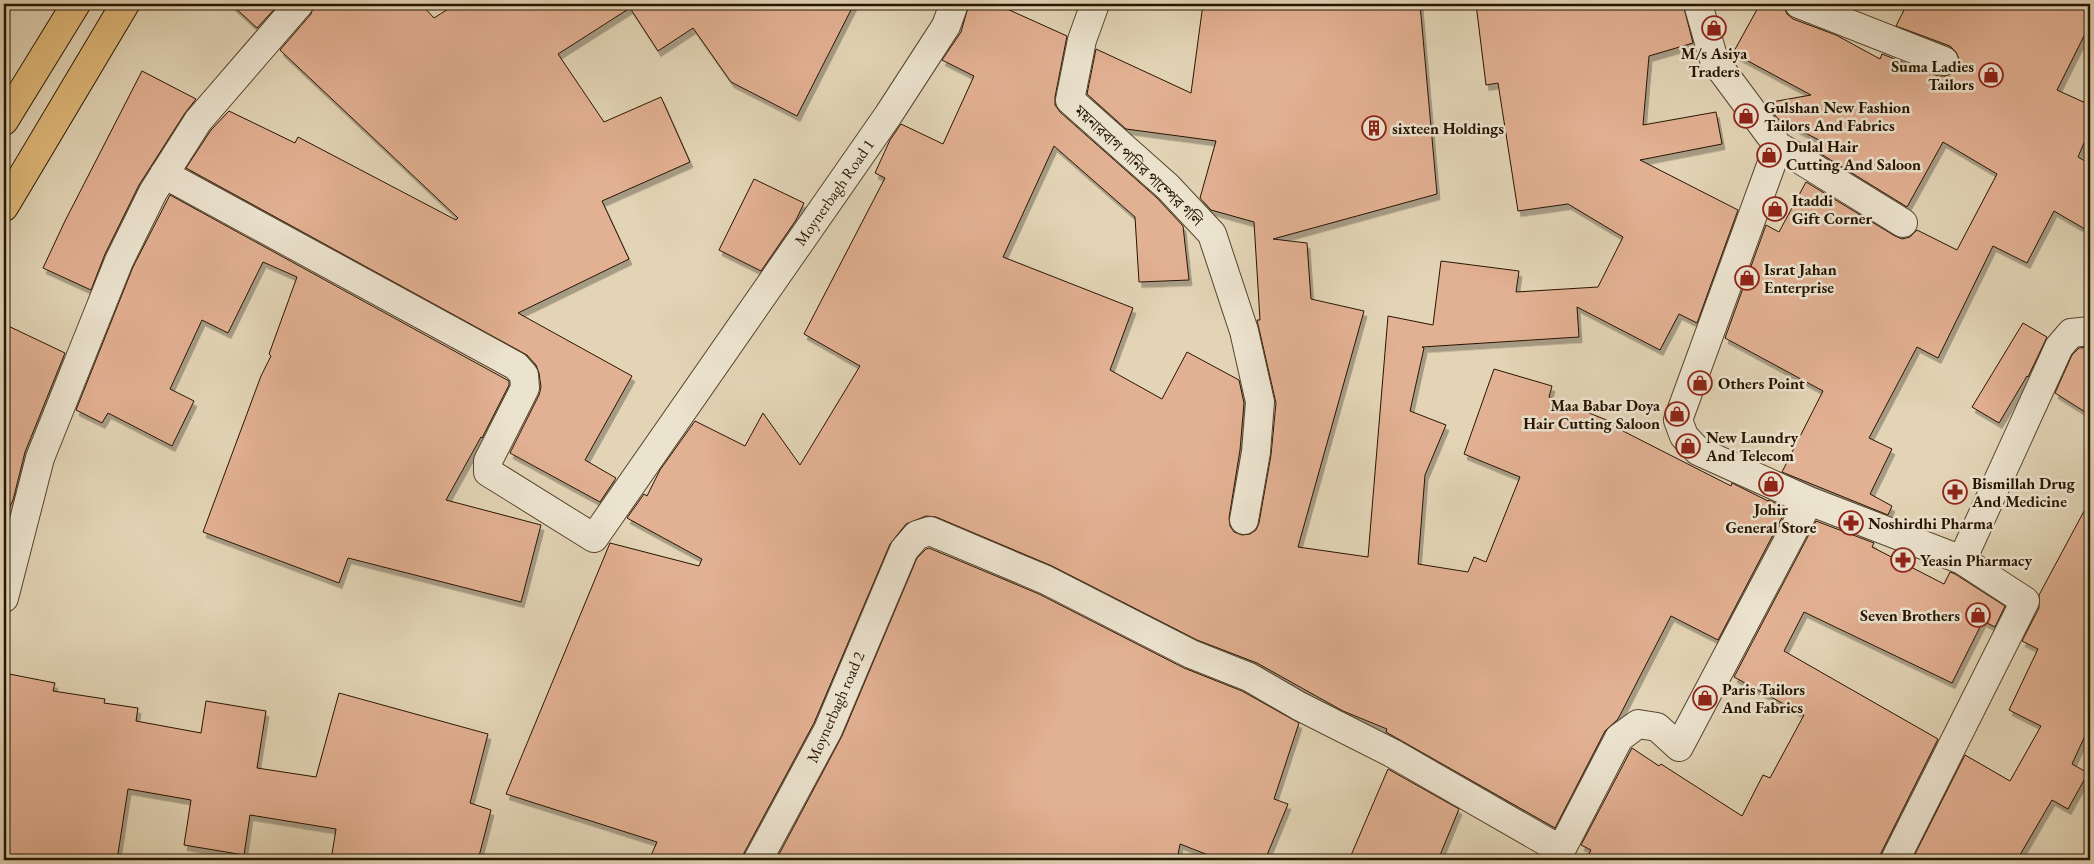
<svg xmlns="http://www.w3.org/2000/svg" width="2094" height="864" font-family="'EB Garamond','Noto Serif Bengali',serif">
<defs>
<filter id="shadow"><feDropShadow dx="3" dy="5.5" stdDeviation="0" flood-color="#0004"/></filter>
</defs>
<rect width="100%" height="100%" fill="#e2d4b5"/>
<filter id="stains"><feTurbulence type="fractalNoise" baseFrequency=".004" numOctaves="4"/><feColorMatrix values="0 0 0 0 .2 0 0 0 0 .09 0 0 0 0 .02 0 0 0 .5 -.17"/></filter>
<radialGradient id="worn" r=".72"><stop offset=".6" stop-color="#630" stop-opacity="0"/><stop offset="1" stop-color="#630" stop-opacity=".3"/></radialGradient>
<path fill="#e2b092" stroke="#271501" filter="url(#shadow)" d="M231 4H279L257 28Z
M314 4H421L434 18 456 4H854L797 116 731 82 693 28 658 51 630 8 558 54 604 122 661 97 690 162 602 201 629 259 518 313 632 376 585 460 616 478 600 502 510 453 539 395 541 387 539 373 536 365 527 355 186 168 211 130 229 111 295 143 298 137 456 220 458 218 280 50 311 14Z
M969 4H996L1067 36 1055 97V105L1060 112 1157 198 1183 226 1189 280 1139 282 1135 217 1054 146 1003 257 1133 308 1110 370 1162 399 1187 352 1239 380 1244 403 1240 450 1229 518 1230 526 1234 532 1242 535 1250 534 1256 530 1259 523 1271 455 1276 403 1257 320H1260L1254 222 1211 210 1200 198 1216 141 1126 129 1087 94 1096 49 1191 93 1203 4H1420L1437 194 1273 239 1307 243 1311 299 1364 311 1298 547 1368 557 1388 316 1433 325 1441 261 1519 271 1516 292 1598 287 1623 237 1568 204 1518 211 1498 83 1486 85 1476 4H1683L1693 43 1649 56 1643 125 1716 112 1722 144 1640 160 1738 210 1697 323 1679 314 1660 350 1577 307 1579 337 1422 347 1424 348 1410 411 1446 425 1425 475 1418 564 1468 572 1474 557 1486 562 1520 477 1464 454 1494 369 1552 386 1549 397 1624 427 1623 431 1731 486 1732 483 1768 501V500L1787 508 1718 640 1671 616 1618 719 1605 731 1555 828 1386 732 1387 729 1343 711 1257 663 1197 640 1052 566 936 517 926 516 906 524 890 544 814 723 744 853 742 860H649L657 842 506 794 610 543 699 566 702 559 627 518 644 494 647 496 660 470 695 421 745 446 763 413 800 465 860 366 804 334 885 178 875 173 890 140 901 124 943 144 974 76 942 60 961 32Z
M1760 4H1777L1784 7 1787 14 1793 19 1836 35 1880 59 1882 54 1938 76H1946L1953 73 1958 67 1959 59 1956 52 1950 46 1896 26 1907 4H2090V24L2057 90 2090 105V129L2078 157 2090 164V232L2054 211 2027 263 1993 246 1938 358 1917 347 1869 438 1892 449 1870 494 1892 506 1888 515 1782 472 1823 391 1725 338 1766 225 1779 232 1806 182 1895 236 1902 239 1910 237 1917 230 1957 250 1997 174 1943 142 1907 207 1821 154 1815 149 1819 140 1778 119 1766 103 1811 95 1733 53Z
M142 71 196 99 185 113 139 185 105 254 91 290 43 268 65 221Z
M754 179 804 203 796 220 761 271 719 250Z
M170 195 509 381V385L482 438 481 437 446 500 541 525 521 602 348 558 339 583 203 532 261 376 271 356 269 354 297 277 263 262 228 333 202 320 170 389 194 401 172 446 108 413 102 423 76 410 133 267Z
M2023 323 2047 337 2028 377 2027 376 1999 423 1972 407Z
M4 324 65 353 25 452 13 500 4 519Z
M2090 347V415L2055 393 2072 355 2079 348Z
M2090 500V725L2072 764 2088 773 2068 809 2052 800 2017 860H1912L1965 755 2010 781 2041 726 2009 710 2038 649 2022 641 2039 608V595Z
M1816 521 1874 543 1872 547 1944 584 1950 572 1955 574 2005 606 1995 627 1983 621 1952 683 1804 612 1784 651 1938 739 1881 853 1879 860H1586L1591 850 1581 845 1632 748 1659 766 1661 764 1742 816 1763 775 1770 778 1804 715 1734 677Z
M929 548 1039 594 1184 668 1242 691 1299 723 1274 799 1288 804 1265 860H1221L1180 844 1177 860H776L842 736 917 558 926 549Z
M4 673 55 683 53 691 105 699 104 703 138 708 136 721 201 733 206 701 266 711 257 768 316 777 339 693 488 734 470 803 491 810 478 860H331L336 829 250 815 244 855 184 845 191 800 128 789 117 860H4Z
M1388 769 1459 809 1438 860H1349Z"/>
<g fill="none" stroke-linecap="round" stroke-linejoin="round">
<g stroke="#56452e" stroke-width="30">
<path id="minor" d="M1095 4 1082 40 1070 100 1168 187 1212 234 1244 331 1260 402 1256 452 1244 520
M1698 4 1714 60 1778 146 1903 223
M1799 4 1944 61
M1778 146 1678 420 1684 436 1698 451 1809 501 1962 560 2059 347 2071 333 2090 331
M164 174 516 366 524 375 525 388 488 461V472L594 538 889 114 946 26 954 4
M4 598 40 458 119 261 153 192 198 121 299 4
M758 860 828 730 904 550 917 535 930 531 1046 580 1191 654 1249 677 1299 706 1392 753 1561 850
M1560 860 1561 850 1619 738 1638 724 1657 727 1679 747 1809 501
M1895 860 2025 601 1962 560"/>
</g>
<g stroke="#271501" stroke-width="30">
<path id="primary" d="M4 121 76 4
M4 207 125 4"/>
</g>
<use href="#minor" stroke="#ece3cf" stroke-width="28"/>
<use href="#primary" stroke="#e1ba7a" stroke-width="28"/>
</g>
<defs>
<g id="shop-ring" transform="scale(1.25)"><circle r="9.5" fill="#ece3cf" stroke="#8f2418" stroke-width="1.5"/><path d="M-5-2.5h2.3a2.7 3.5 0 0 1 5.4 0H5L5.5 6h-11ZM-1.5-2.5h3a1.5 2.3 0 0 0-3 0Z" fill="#8f2418"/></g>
<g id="building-ring" transform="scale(1.25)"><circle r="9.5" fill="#ece3cf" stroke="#8f2418" stroke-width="1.5"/><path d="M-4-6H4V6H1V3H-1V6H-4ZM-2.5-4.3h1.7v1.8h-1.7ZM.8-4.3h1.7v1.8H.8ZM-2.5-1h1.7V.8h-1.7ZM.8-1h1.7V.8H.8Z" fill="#8f2418"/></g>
<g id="pharmacy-ring" transform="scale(1.25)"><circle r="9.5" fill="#ece3cf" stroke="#8f2418" stroke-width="1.5"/><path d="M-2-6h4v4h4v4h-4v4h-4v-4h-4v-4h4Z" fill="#8f2418"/></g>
</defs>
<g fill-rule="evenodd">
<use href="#shop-ring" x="1714" y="28"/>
<use href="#shop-ring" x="1991" y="75"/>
<use href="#shop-ring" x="1746" y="116"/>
<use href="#building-ring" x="1374" y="128"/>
<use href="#shop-ring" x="1769" y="155"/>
<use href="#shop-ring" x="1775" y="209"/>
<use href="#shop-ring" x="1747" y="278"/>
<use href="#shop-ring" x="1700" y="383"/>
<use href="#shop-ring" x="1677" y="414"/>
<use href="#shop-ring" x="1688" y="446"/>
<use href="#shop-ring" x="1771" y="484"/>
<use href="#pharmacy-ring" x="1955" y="492"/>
<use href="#pharmacy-ring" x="1851" y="523"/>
<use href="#pharmacy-ring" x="1903" y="560"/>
<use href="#shop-ring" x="1978" y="615"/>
<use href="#shop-ring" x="1705" y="698"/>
</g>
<g text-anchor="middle" stroke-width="5" stroke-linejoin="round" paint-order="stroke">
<g font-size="16" font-weight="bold" fill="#271501" stroke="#ece3cf" text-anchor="start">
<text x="1714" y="59" text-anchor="middle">M/s Asiya<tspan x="1714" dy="18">Traders</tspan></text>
<text x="1974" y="72" text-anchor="end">Suma Ladies<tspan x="1974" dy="18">Tailors</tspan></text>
<text x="1764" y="113">Gulshan New Fashion<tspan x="1764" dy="18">Tailors And Fabrics</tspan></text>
<text x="1392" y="134">sixteen Holdings</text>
<text x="1786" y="152">Dulal Hair<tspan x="1786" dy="18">Cutting And Saloon</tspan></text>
<text x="1792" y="206">Itaddi<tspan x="1792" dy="18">Gift Corner</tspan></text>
<text x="1764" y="275">Israt Jahan<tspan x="1764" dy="18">Enterprise</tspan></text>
<text x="1718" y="389">Others Point</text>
<text x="1660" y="411" text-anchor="end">Maa Babar Doya<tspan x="1660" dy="18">Hair Cutting Saloon</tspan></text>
<text x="1706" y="443">New Laundry<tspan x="1706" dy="18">And Telecom</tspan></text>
<text x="1972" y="489">Bismillah Drug<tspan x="1972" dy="18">And Medicine</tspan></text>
<text x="1771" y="515" text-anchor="middle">Johir<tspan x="1771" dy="18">General Store</tspan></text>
<text x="1868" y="529">Noshirdhi Pharma</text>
<text x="1920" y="566">Yeasin Pharmacy</text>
<text x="1960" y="621" text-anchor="end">Seven Brothers</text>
<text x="1722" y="695">Paris Tailors<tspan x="1722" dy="18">And Fabrics</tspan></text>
</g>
<g font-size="16" fill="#271501" stroke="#ece3cf">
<text transform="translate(1139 165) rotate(43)" y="6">ময়নারবাগ পানির পাম্পের গলি</text>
<text transform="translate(834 192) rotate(-55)" y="6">Moynerbagh Road 1</text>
<text transform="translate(835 707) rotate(-66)" y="6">Moynerbagh road 2</text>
</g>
</g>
<rect width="2094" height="864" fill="none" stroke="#e2d4b5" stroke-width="20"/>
<rect x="5" y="5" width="2084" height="854" fill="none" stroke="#271501" stroke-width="2.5"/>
<rect x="10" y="10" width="2074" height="844" fill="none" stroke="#271501"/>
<rect width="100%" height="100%" filter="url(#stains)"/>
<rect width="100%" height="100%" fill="url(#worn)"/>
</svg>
